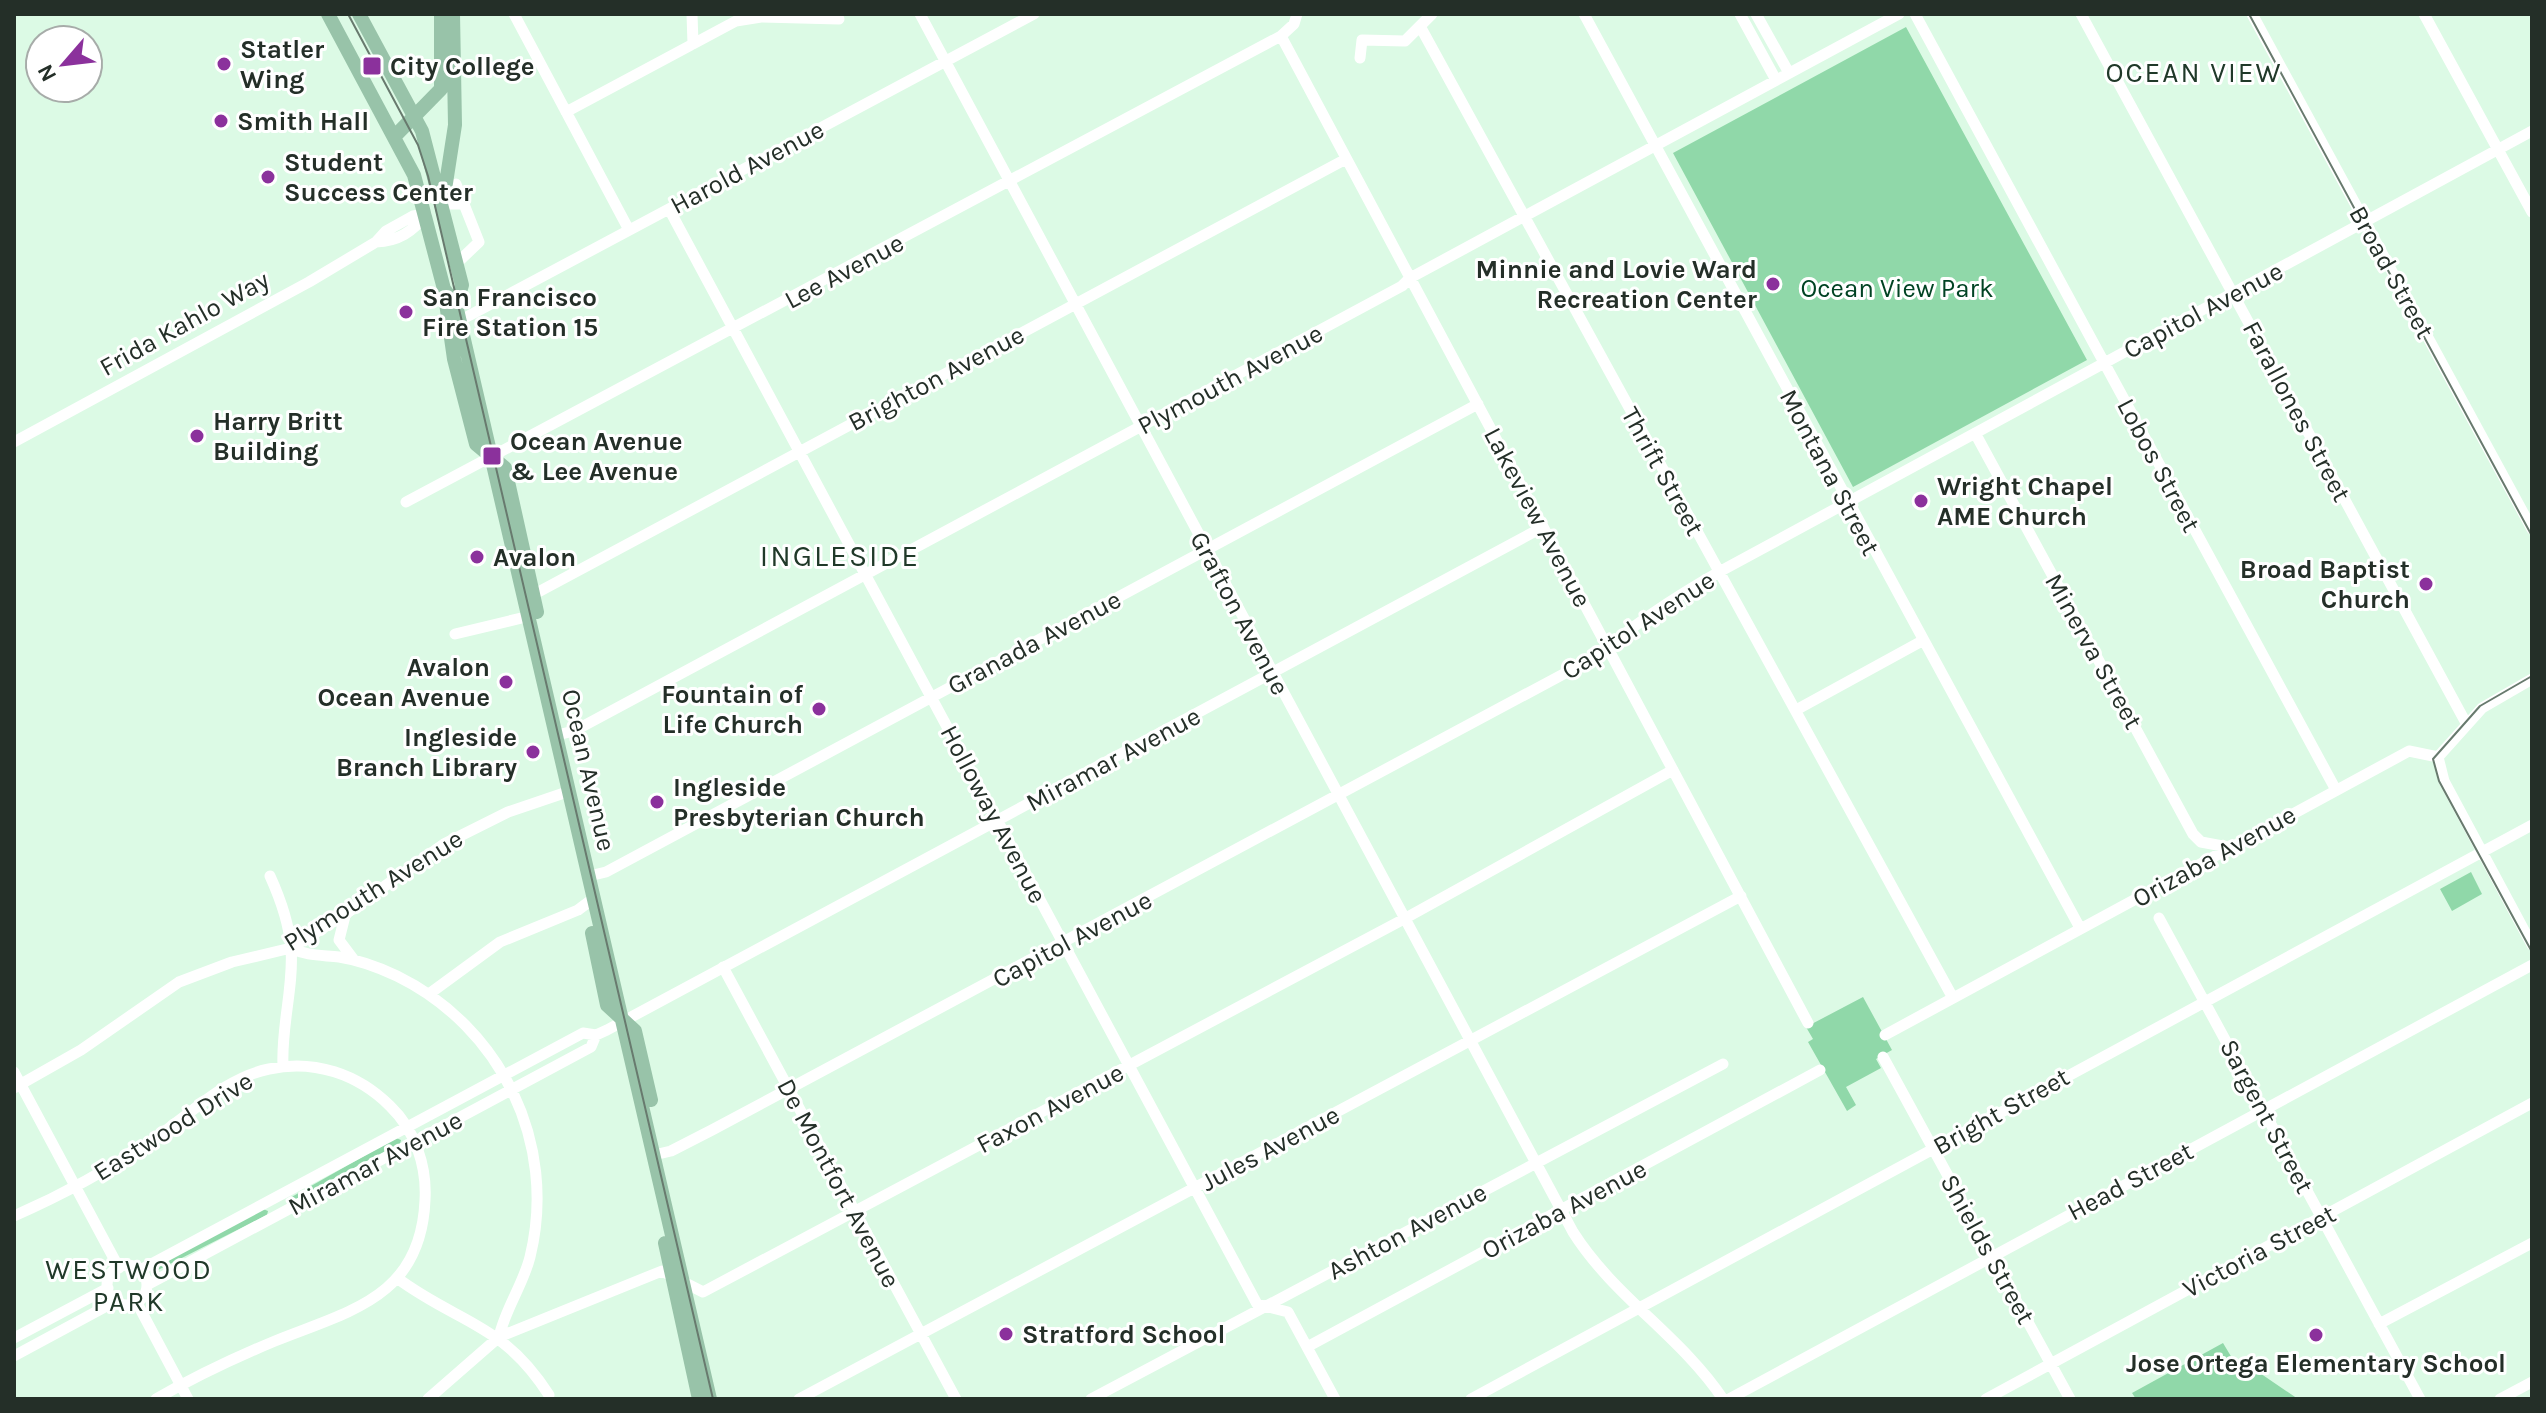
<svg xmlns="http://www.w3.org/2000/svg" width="2546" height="1413" font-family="Karla,sans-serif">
<rect width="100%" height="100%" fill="#dcfae5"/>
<path fill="#90d8a9" d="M1906 27 2087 360 1853 487 1673 153Z
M2471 872 2482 894 2452 911 2440 889Z
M1863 997 1892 1050 1876 1059 1881 1068 1846 1087 1856 1105 1847 1111 1808 1042 1813 1039 1806 1027Z
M396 1138 401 1140 400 1144 292 1201 288 1199Z
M263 1209 268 1211 267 1215 156 1271V1267Z
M2223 1343 2232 1358 2247 1369 2251 1367 2298 1399H2136L2132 1393Z"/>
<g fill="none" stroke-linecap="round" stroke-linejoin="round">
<path stroke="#fff" stroke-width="11" d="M514 14 629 230
M692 14 693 44
M920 14 1573 1232C1614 1297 1681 1336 1723 1399
M1297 14 1294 24 1281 36 1808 1023
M1584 14 2080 928
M1740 14 1776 80
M1756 14 1789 73
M1915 14 2336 790
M2081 14 2466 723
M2252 14 2532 529
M2424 14 2532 212
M1421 28 1953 998
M1360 58 1362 40 1405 41 1432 14
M566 112 736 21 761 17 839 19
M456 184 479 242 457 263
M443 204H464
M669 209 1257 1304 1288 1312 1335 1399
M376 242C398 241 413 232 426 214
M459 321 1034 14
M1975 433 2193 834 2201 842 2228 847
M14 442 309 282 376 242 386 231 413 216 426 214
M406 502 1281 36
M529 597 1346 159
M455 634 530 616
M1796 710 1922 641
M557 735 574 731 1402 286 1410 278 1899 14
M2438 757 2444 781 2532 945
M2438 757 2482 708 2532 679
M270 876C280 898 289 923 291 948 294 987 281 1026 283 1066
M589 876 606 872 1478 404
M345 916 339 940 354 960
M2159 918 2420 1399
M291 948C306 956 322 955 339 957 359 960 378 967 397 976 501 1027 558 1143 530 1257 523 1285 505 1309 499 1337
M723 967 956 1399
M429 994 500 942 578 910 594 898
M1885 1035 2409 751 2438 757
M1883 1057 2070 1399
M14 1072 119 1268
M14 1088 81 1050 179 982 232 962 291 948 347 913 444 844 508 812 570 791
M654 1155 671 1151 712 1130 1599 655C1636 622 1675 597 1719 572L2532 131
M14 1216C62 1195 108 1170 151 1141 189 1116 224 1078 269 1069 314 1059 358 1074 390 1106 415 1130 427 1166 425 1200 421 1298 349 1311 275 1341 234 1358 194 1377 156 1399
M107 1285a20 20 0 1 1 40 0a20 20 0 1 1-40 0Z
M140 1270 583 1033 596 1035 607 1030 1543 527
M397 1278C459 1324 502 1322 549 1395
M147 1285 591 1047 596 1035
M137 1303 188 1399
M2379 1324 2532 1243
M14 1338 108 1288
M1307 1347 1820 1070
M14 1356 116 1301
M428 1399 499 1337 662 1271 703 1292 1404 919 1673 770
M799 1399 1741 896
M1091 1399 1723 1064
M1471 1399 2532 825
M1729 1399 2532 965
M1986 1399 2532 1103
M2500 1399 2532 1382"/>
<path stroke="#98c3a9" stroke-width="14" d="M328 14 414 175 444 289 454 359 476 444 505 468 537 612
M359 14 422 131 462 285 456 305
M395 136 441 89V14
M444 196 455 125 453 14
M444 289 456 305 710 1399
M592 933 607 1005 635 1031 651 1100
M665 1243 699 1399"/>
<path stroke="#687a6e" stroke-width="2" d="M348 14 418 145 428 176 713 1399
M2249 14 2532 536
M2532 676 2480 706 2433 759 2439 781 2532 952"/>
</g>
<g fill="#8b319c" stroke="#fff" stroke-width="3">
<circle cx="224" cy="64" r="8"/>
<rect x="362" y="56" width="20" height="20" rx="4"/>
<circle cx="221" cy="121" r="8"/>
<circle cx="268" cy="177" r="8"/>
<circle cx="1773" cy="284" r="8"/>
<circle cx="406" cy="312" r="8"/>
<circle cx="197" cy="436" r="8"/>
<rect x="482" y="446" width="20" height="20" rx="4"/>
<circle cx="1921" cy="501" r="8"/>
<circle cx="477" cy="557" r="8"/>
<circle cx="2426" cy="584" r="8"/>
<circle cx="506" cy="682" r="8"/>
<circle cx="819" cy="709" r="8"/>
<circle cx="533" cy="752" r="8"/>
<circle cx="657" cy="802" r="8"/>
<circle cx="1006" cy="1334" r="8"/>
<circle cx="2316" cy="1335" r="8"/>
</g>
<g text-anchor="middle" stroke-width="6" stroke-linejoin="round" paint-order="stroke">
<g font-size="26" font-weight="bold" fill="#242f28" stroke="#fff" text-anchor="start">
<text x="240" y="58">Statler<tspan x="240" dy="30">Wing</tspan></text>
<text x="390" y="75">City College</text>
<text x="237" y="130">Smith Hall</text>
<text x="284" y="171">Student<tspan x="284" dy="30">Success Center</tspan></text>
<text x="1757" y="278" text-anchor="end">Minnie and Lovie Ward<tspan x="1757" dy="30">Recreation Center</tspan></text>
<text x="422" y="306">San Francisco<tspan x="422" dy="30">Fire Station 15</tspan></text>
<text x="213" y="430">Harry Britt<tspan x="213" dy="30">Building</tspan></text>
<text x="510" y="450">Ocean Avenue<tspan x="510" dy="30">&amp; Lee Avenue</tspan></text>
<text x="1937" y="495">Wright Chapel<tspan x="1937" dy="30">AME Church</tspan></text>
<text x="493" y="566">Avalon</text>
<text x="2410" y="578" text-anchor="end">Broad Baptist<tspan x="2410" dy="30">Church</tspan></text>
<text x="490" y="676" text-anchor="end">Avalon<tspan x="490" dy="30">Ocean Avenue</tspan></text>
<text x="803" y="703" text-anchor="end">Fountain of<tspan x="803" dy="30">Life Church</tspan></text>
<text x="517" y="746" text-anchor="end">Ingleside<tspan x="517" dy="30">Branch Library</tspan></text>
<text x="673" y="796">Ingleside<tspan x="673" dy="30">Presbyterian Church</tspan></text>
<text x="1022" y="1343">Stratford School</text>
<text x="2316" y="1372" text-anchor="middle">Jose Ortega Elementary School</text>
</g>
<g font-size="26" fill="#242f28" stroke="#fff">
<text transform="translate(747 167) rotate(-28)" y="9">Harold Avenue</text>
<text transform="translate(844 271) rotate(-28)" y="9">Lee Avenue</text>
<text transform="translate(2392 272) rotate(61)" y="9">Broad Street</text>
<text transform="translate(2203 310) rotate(-28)" y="9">Capitol Avenue</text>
<text transform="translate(184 323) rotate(-29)" y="9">Frida Kahlo Way</text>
<text transform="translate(936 378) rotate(-28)" y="9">Brighton Avenue</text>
<text transform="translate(1230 379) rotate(-28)" y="9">Plymouth Avenue</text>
<text transform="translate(2297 411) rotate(62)" y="9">Farallones Street</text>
<text transform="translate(2159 465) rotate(62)" y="9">Lobos Street</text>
<text transform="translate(1663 471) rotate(61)" y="9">Thrift Street</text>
<text transform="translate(1830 472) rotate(62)" y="9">Montana Street</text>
<text transform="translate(1538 517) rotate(62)" y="9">Lakeview Avenue</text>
<text transform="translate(1240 613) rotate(62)" y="9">Grafton Avenue</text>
<text transform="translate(1638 625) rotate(-33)" y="9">Capitol Avenue</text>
<text transform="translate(1034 642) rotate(-28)" y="9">Granada Avenue</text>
<text transform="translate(2094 651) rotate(61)" y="9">Minerva Street</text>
<text transform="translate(1113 759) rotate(-28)" y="9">Miramar Avenue</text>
<text transform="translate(589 770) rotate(77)" y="9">Ocean Avenue</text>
<text transform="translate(994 814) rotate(62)" y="9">Holloway Avenue</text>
<text transform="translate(2214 856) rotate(-29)" y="9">Orizaba Avenue</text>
<text transform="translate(373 890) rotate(-32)" y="9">Plymouth Avenue</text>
<text transform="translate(1072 939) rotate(-28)" y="9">Capitol Avenue</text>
<text transform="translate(1050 1108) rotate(-28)" y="9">Faxon Avenue</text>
<text transform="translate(2001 1111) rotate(-29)" y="9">Bright Street</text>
<text transform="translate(2267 1116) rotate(62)" y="9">Sargent Street</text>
<text transform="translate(173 1126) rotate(-32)" y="9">Eastwood Drive</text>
<text transform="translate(1270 1148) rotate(-28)" y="9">Jules Avenue</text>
<text transform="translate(375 1163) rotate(-28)" y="9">Miramar Avenue</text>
<text transform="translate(2130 1181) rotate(-28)" y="9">Head Street</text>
<text transform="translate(839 1183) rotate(62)" y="9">De Montfort Avenue</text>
<text transform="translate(1564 1209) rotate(-28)" y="9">Orizaba Avenue</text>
<text transform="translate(1407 1231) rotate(-28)" y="9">Ashton Avenue</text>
<text transform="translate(1988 1249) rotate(61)" y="9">Shields Street</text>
<text transform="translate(2259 1251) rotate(-28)" y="9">Victoria Street</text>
</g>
<g font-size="26" fill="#004323" stroke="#fff">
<text x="1897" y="297">Ocean View Park</text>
</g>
<g font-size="28" letter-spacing="2" fill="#203929" stroke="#fff">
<text x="2194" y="82">OCEAN VIEW</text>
<text x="129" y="1279">WESTWOOD<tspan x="129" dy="32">PARK</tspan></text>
</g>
<g font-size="30" letter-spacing="2" fill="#203929" stroke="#fff">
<text x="840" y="566">INGLESIDE</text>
</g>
</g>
<rect width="2546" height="1413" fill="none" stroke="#242f28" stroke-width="32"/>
<g transform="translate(64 64) rotate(242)"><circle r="38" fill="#ffffff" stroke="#a7aca9" stroke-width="2"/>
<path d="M0-6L14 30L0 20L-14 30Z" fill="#8b319c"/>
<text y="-12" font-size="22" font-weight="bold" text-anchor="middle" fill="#242f28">N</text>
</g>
</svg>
